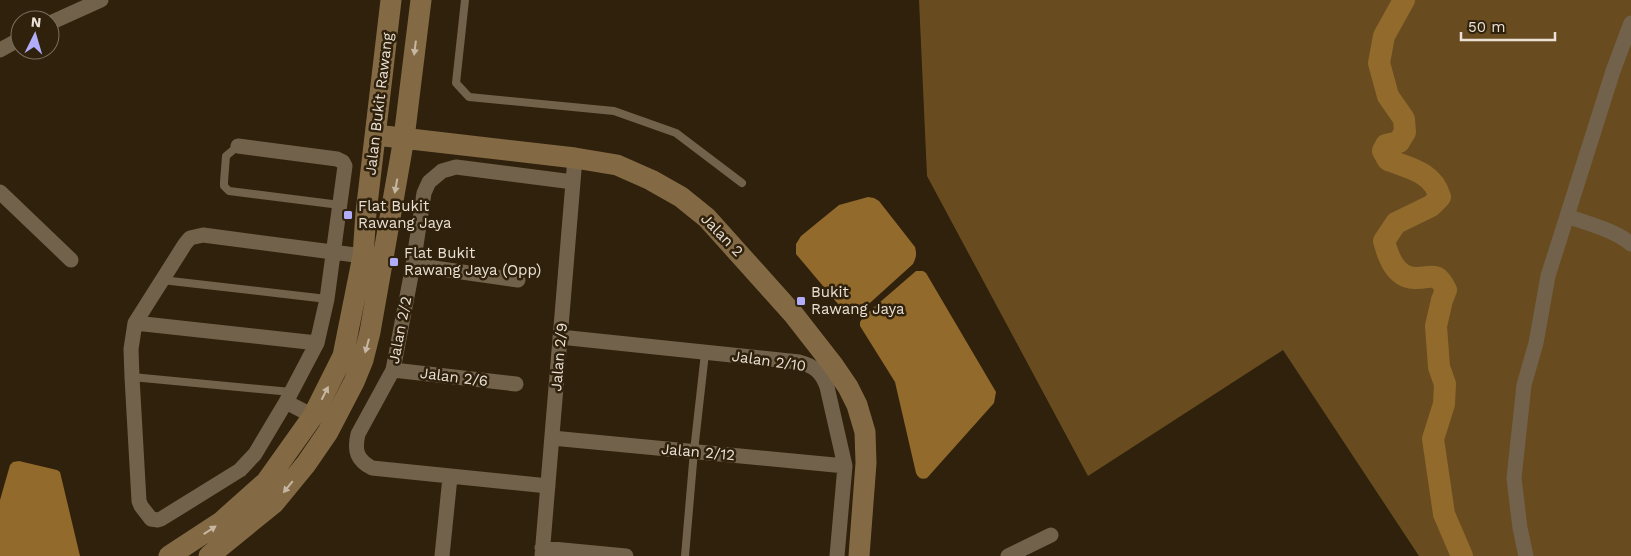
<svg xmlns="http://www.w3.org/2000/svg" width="1631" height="556" font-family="'Work Sans',sans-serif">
<rect width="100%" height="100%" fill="#2f210c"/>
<path fill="#684c20" d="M919 0H1631V556H1419L1283 350 1088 476 927 176Z"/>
<path fill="#926a2b" d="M868 197 874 198 879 201 915 247C917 254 916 258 913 264L861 311C854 313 850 313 844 311L796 254V244L801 236 839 205Z
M916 271H923L926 273 996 392 994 403 927 478C922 480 918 478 916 473L895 382 860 326V322L864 316Z
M19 461 57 470 60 472 80 556H0V500L10 465 13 462Z"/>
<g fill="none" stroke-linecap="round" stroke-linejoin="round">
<path stroke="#926a2b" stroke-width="22" d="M1404 0 1384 36 1379 63 1388 96 1404 119 1405 132 1399 142 1386 145 1383 151 1388 160C1409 168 1433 172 1440 197L1431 206 1396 223 1384 241C1388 256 1395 277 1414 278 1432 279 1436 269 1446 290L1442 300 1436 326 1439 367 1445 384 1444 404 1433 439 1444 514 1462 556"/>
<path stroke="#72624b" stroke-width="8" d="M465 0 456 83 469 97 614 111 676 133 742 183
M238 146 226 156 224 182V186L229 191 340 205
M162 280 327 299
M132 377 291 392
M685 556 694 451 705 353"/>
<path stroke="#72624b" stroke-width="15" d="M50 23 101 0
M0 50 20 39
M238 146 337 159 343 162 345 166 327 299 317 343 286 402
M0 192 71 260
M1567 216C1586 223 1615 230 1631 244
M413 265 518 280
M135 323 317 343
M560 337 799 362C814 366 822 372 827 387L845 466 837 556
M393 370 516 384
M313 416 286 402 255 454 240 470 161 519 158 520 151 519 141 506 139 501 132 377 131 349 135 323 185 244 190 238 203 235 363 256
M552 438 845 466
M548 486 372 468C357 460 354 451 358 434L393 370 413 265 424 193 429 182 442 171 456 167 573 182
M542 548 626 556
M442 556 450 477
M542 556 575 158
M1008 556 1051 535
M1526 556 1520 528 1514 478 1524 385 1536 343 1548 276 1613 71 1631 23"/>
<path stroke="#836a44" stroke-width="21" d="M376 135 575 158 617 165 651 180 681 197 707 218 794 315 833 365 848 387 857 405 865 432 866 463 859 556
M169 556 221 522 266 482 313 416 343 356 363 256 366 213 391 0
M209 556 274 503 306 464 328 432 354 382 363 360 370 332 404 138 421 0"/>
</g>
<defs><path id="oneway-solid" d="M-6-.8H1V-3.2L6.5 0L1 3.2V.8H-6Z" transform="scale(1.25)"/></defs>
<g fill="#c6b7a2">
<use href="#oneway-solid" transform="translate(415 48) rotate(97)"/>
<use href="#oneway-solid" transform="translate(396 186) rotate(100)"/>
<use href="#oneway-solid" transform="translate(367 346) rotate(105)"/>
<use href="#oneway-solid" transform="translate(325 393) rotate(-63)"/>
<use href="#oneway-solid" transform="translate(288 487) rotate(129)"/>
<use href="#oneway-solid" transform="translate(210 530) rotate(-33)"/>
</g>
<g fill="#b1adfa" stroke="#2f210c" stroke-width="2">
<rect x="343" y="210" width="10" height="10" rx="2.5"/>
<rect x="389" y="257" width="10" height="10" rx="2.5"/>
<rect x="796" y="296" width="10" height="10" rx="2.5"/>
</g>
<g text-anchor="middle" stroke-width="5" stroke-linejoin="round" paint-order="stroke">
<g font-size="15" fill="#eae1d4" stroke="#2f210c">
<text transform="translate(379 104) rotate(-83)" y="5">Jalan Bukit Rawang</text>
<text transform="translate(722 235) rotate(46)" y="5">Jalan 2</text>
<text transform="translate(400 330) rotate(-79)" y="5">Jalan 2/2</text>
<text transform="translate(559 357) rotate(-85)" y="5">Jalan 2/9</text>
<text transform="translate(769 361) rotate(8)" y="5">Jalan 2/10</text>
<text transform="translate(454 377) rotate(7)" y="5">Jalan 2/6</text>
<text transform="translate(698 452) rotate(5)" y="5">Jalan 2/12</text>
</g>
<g font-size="15" fill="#eae1d4" stroke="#2f210c" text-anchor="start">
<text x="358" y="211">Flat Bukit<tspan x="358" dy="17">Rawang Jaya</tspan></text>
<text x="404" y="258">Flat Bukit<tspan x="404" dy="17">Rawang Jaya (Opp)</tspan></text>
<text x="811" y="297">Bukit<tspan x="811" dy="17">Rawang Jaya</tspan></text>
</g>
</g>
<g transform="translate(35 35) rotate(5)"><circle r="24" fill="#2f210c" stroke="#7a6e5c"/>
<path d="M0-4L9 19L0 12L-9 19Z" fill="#b1adfa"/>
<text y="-8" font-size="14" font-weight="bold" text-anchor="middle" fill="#eae1d4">N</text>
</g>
<path d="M1461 32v8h94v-8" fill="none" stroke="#eae1d4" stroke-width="2.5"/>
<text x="1468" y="32" font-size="15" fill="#eae1d4" stroke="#2f210c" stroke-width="4" paint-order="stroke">50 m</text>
</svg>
